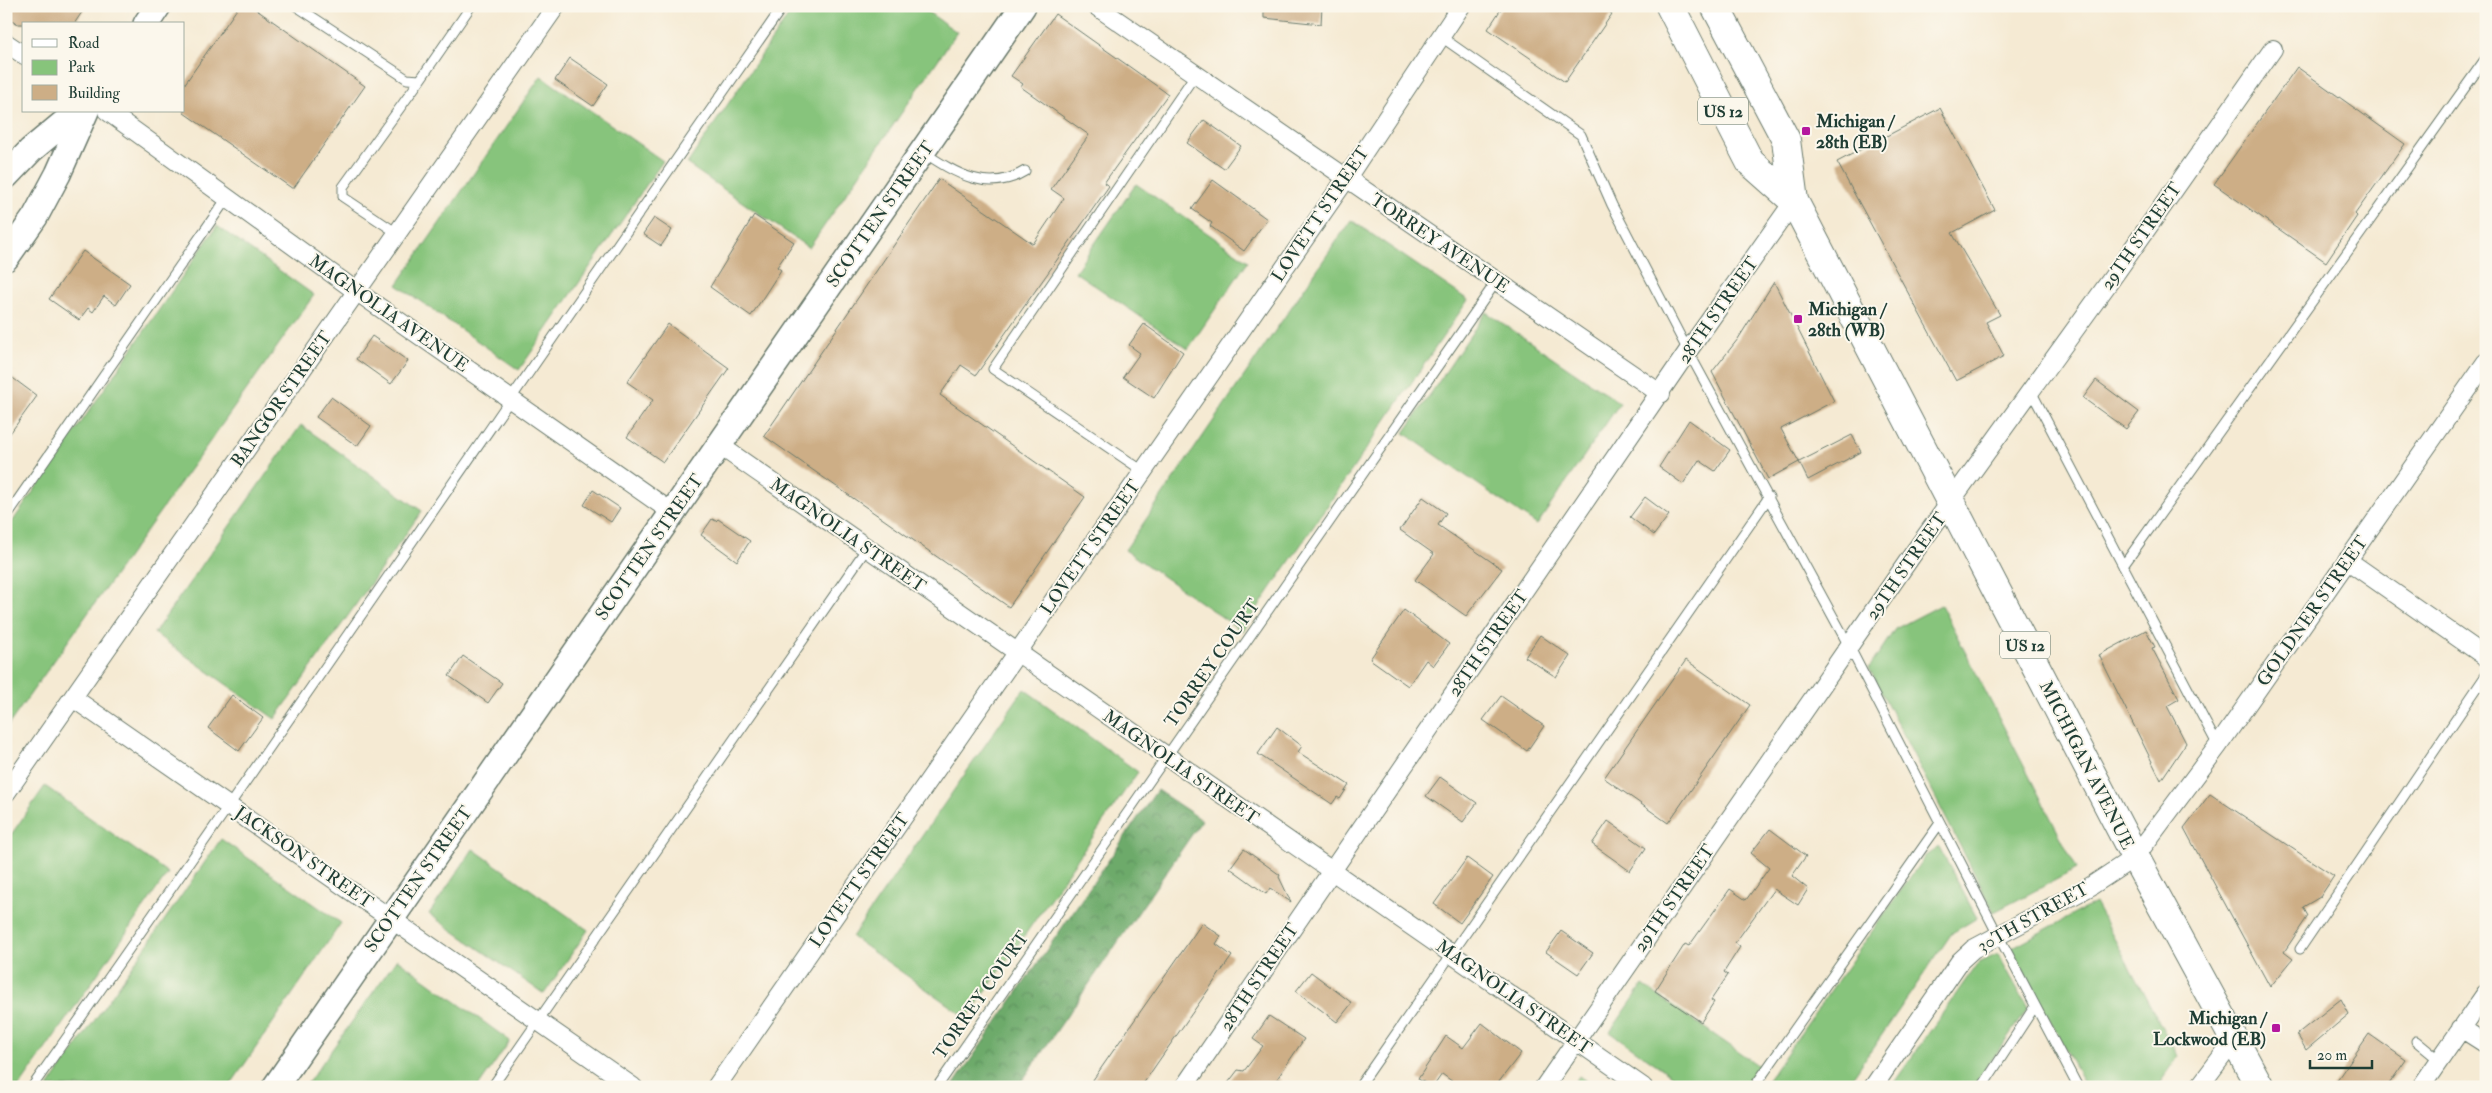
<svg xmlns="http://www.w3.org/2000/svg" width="2492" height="1093" font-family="'IM FELL Double Pica',serif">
<defs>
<pattern id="forest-crowns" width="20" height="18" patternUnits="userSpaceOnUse" patternTransform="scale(1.25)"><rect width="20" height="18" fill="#6daa6b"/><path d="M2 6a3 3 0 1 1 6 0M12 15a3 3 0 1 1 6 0" fill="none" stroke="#598c59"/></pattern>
</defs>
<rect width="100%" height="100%" fill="#fbf7ec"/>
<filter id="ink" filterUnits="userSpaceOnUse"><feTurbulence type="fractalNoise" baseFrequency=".02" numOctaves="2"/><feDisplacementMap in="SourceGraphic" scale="10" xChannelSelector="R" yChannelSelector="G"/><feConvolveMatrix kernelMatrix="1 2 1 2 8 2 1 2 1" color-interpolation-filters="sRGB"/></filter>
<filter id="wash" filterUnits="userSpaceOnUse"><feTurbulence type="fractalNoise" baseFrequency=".0096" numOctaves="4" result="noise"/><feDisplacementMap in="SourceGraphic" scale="20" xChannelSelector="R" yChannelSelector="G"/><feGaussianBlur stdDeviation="1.12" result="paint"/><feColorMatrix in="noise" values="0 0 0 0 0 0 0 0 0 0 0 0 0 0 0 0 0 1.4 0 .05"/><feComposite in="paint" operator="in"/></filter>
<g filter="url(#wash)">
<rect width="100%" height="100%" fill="#f5ead3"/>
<path fill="#87c47b" stroke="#538058" d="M795 6H919L957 32 809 248 687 164Z
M541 76 663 161 519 370 397 285Z
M1136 184 1248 261 1188 349 1075 272Z
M1351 220 1468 300 1242 631 1125 550Z
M217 226 314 295 7 727 6 531Z
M1486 312 1620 403 1537 525 1404 433Z
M301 425 422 511 275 719 154 633Z
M1941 605 2077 869 1994 912 1869 668 1895 629Z
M1024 689 1138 772 967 1018 852 937Z
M45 786 168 873 19 1087H6V842Z
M221 839 341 923 229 1087H48Z
M1939 847 1977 918 1952 933 1846 1087H1763L1925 856Z
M473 849 588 930 544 994 429 914Z
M2095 903 2178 1057 2157 1087H2086L2011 948Z
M1998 954 2028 1008 1973 1087H1891L1977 964Z
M397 959 510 1041 478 1087H305Z
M1643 985 1759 1066 1744 1087H1688L1610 1032Z
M1579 1076 1595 1087H1572Z"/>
<path fill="url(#forest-crowns)" stroke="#467450" d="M1157 790 1202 820 1018 1087H952Z"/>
<g id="blocks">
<path fill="#cdae86" d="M6 6H86L74 24H18L6 16Z
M239 6H251L365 86 293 189 184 113V85Z
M1264 6H1322L1321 24 1264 18Z
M1503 6H1601L1612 14 1565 82 1488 29Z
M1055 14 1168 94 1104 183 1109 186 976 375 961 365 940 395 1085 497 1009 607 764 436 939 179 1033 244 1064 198 1051 189 1089 135 1021 87 1023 84 1011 76Z
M570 58 608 84 593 106 555 80Z
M2297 67 2405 144 2355 214 2357 216 2326 262 2214 184Z
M1940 108 1995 210 1952 233 2000 315 1986 322 2004 356 1956 381 1837 162Z
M1204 120 1241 146 1224 169 1187 143Z
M1213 180 1267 219 1244 251 1210 226 1212 223 1192 209Z
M754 215 794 242 777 267 781 270 751 316 710 287Z
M654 218 672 230 661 246 643 234Z
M83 251 130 284 116 305 104 296 93 312 88 308 79 320 49 299Z
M1774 282 1834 401 1781 429 1799 462 1768 479 1712 372 1738 339Z
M668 324 729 368 663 462 627 437 653 400 627 382Z
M1144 324 1183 352 1154 398 1123 377 1140 353 1129 345Z
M372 336 408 361 391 384 356 359Z
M6 373 37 396 6 439Z
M2096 380 2139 412 2126 429 2083 398Z
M331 397 371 426 357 446 316 417Z
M1689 420 1730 450 1715 471 1699 460 1683 484 1659 467Z
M1852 435 1861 452 1808 480 1799 462Z
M593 490 620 508 611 522 584 505Z
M1423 497 1446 513 1438 525 1502 569 1466 616 1415 580 1434 554 1400 530Z
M1645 497 1669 515 1654 535 1630 517Z
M712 519 716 521 718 519 750 541 737 561 701 535Z
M1404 610 1449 644 1433 666 1426 660 1408 686 1370 659Z
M2146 630 2155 647 2152 648 2179 699 2167 706 2186 743 2161 780 2099 655Z
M1540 635 1570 656 1556 677 1525 657Z
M463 656 502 683 488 703 449 676Z
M1686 660 1750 705 1668 823 1604 778Z
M232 695 263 718 239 751 208 728Z
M1501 696 1544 726 1527 751 1483 720Z
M1277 727 1302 746 1298 752 1349 785 1340 799 1337 797 1332 804 1258 754Z
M1440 777 1477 803 1463 822 1426 796Z
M2210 794 2334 876 2320 897 2303 907 2308 916 2284 952 2293 959 2270 987 2184 828Z
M1608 821 1646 848 1630 871 1592 844Z
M1770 829 1806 856 1792 876 1808 889 1798 905 1774 889 1735 943 1740 947 1724 972 1728 975 1711 1000 1714 1002 1701 1022 1655 991 1685 944 1689 946 1730 889 1746 900 1769 868 1751 853Z
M1244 849 1280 875 1279 877 1291 902 1270 888 1266 894 1230 868Z
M1467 858 1493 877 1460 923 1434 904Z
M1202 923 1221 936 1216 944 1232 956 1158 1062 1141 1087H1088Z
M1561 931 1593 953 1578 974 1546 952Z
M1311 972 1352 1003 1337 1022 1296 991Z
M2341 999 2349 1014 2306 1050 2297 1034Z
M1269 1016 1304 1039 1277 1079 1281 1080 1280 1087H1225L1238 1070 1244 1071 1263 1046 1253 1039Z
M1482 1023 1521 1053 1495 1087H1460L1442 1074 1433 1087 1418 1079 1446 1036 1463 1048Z
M2369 1034 2406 1060 2387 1087H2332Z"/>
</g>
</g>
<g filter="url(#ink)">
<use href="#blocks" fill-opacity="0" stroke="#6a7a6c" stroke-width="1"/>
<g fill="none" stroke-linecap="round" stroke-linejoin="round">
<g stroke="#6a7a6c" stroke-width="11">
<path id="lane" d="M296 6 407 79 420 80 471 6
M1440 36 1581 135 1612 205 1688 351 1849 646 1998 935 2078 1087
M923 152C955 173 988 194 1025 171
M397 233 343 197V187L420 80
M2031 391 2218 746
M1143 471 993 369 1195 75
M6 517 227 198
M2123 566 2486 58
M2300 949 2486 675
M2416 1041 2439 1060
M32 1087C285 729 532 366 783 6
M492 1087 867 548
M937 1087 1496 282
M1359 1087 1769 497
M1754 1087 1940 823
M1982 1087 2035 1006"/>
</g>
<g stroke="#6a7a6c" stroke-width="20">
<path id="street" d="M1096 6 1661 394
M6 43 24 55
M107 111 356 291 673 513
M719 445 1643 1087
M2347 560 2486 657
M73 698 633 1087
M6 793 556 6
M2461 1028 2486 1044
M716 1087 1346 179 1461 6
M1184 1087 1688 351 1794 201
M1544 1087 1915 551 2115 274 2273 49
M1873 1087 1960 961 1973 949 2091 886 2135 857 2218 746 2486 362
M2199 1087 2235 1039
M2421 1087 2486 993"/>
</g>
<g stroke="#6a7a6c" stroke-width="28">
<path id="secondary" d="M146 24 158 6
M6 176 31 150 78 111
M6 258 35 217 58 174 86 111
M275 1087 1023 6"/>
</g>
<g stroke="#6a7a6c" stroke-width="30">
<path id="primary" d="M1670 6 1750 162 1794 201
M1715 6 1786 140 1794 201 2135 857 2260 1087"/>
</g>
<use href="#lane" stroke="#fff" stroke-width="9"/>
<use href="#street" stroke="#fff" stroke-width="18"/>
<use href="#secondary" stroke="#fff" stroke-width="25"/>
<use href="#primary" stroke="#fff" stroke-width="28"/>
</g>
</g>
<g fill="#b5179e" stroke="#fbf7ec" stroke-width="2">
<rect x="1801" y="126" width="10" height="10" rx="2.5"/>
<rect x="1793" y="314" width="10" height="10" rx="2.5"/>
<rect x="2271" y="1023" width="10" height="10" rx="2.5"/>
</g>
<g text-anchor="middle" stroke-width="4" stroke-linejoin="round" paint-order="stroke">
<g fill="#fbf7ec" stroke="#61756b" stroke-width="1">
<rect x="1698" y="97.5" width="50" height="27" rx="4"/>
<rect x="2000" y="631.5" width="50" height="27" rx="4"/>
</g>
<g font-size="16" font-weight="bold" fill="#1f3d34">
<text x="1723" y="117">US 12</text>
<text x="2025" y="651">US 12</text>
</g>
<g font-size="18" font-weight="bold" fill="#1f3d34" stroke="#fbf7ec" text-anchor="start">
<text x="1816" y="127">Michigan /<tspan x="1816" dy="21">28th (EB)</tspan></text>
<text x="1808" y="315">Michigan /<tspan x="1808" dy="21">28th (WB)</tspan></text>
<text x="2266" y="1024" text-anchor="end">Michigan /<tspan x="2266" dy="21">Lockwood (EB)</tspan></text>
</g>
<g font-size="18" fill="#1f3d34" stroke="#fbf7ec">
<text transform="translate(880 214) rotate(-55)" y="6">SCOTTEN STREET</text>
<text transform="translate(1320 214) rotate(-56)" y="6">LOVETT STREET</text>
<text transform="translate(2141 236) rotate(-55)" y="6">29TH STREET</text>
<text transform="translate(1440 243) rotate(34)" y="6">TORREY AVENUE</text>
<text transform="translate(1718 310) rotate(-55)" y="6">28TH STREET</text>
<text transform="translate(389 313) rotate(35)" y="6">MAGNOLIA AVENUE</text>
<text transform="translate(281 399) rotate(-55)" y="6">BANGOR STREET</text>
<text transform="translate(848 535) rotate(35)" y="6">MAGNOLIA STREET</text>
<text transform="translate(649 547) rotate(-55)" y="6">SCOTTEN STREET</text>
<text transform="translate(1090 547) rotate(-55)" y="6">LOVETT STREET</text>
<text transform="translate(1906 566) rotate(-55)" y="6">29TH STREET</text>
<text transform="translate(2312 611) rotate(-55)" y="6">GOLDNER STREET</text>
<text transform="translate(1488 643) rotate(-55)" y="6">28TH STREET</text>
<text transform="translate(1212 663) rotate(-55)" y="6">TORREY COURT</text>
<text transform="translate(2087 765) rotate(63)" y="6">MICHIGAN AVENUE</text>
<text transform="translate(1181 767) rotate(35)" y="6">MAGNOLIA STREET</text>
<text transform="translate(304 857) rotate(35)" y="6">JACKSON STREET</text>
<text transform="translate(418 879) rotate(-55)" y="6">SCOTTEN STREET</text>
<text transform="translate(859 880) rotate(-55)" y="6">LOVETT STREET</text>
<text transform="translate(1674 898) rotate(-55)" y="6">29TH STREET</text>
<text transform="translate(2033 917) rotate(-29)" y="6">30TH STREET</text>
<text transform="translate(1259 977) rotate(-56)" y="6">28TH STREET</text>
<text transform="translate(981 995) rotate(-55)" y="6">TORREY COURT</text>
<text transform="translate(1514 997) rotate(35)" y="6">MAGNOLIA STREET</text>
</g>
</g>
<rect width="2492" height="1093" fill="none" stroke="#fbf7ec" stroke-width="25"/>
<rect x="22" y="22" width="162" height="90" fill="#fbf7ec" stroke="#a3ada2"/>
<rect x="32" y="39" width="25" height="8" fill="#ffffff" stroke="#a3ada2"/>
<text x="68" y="48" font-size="15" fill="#1f3d34">Road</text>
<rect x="32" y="60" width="25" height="15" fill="#87c47b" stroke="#a3ada2"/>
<text x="68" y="72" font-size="15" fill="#1f3d34">Park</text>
<rect x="32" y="85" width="25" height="15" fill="#cdae86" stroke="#a3ada2"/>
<text x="68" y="98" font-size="15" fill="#1f3d34">Building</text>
<path d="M2310 1060v8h62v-8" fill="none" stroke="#1f3d34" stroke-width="2.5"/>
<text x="2317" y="1060" font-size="15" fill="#1f3d34" stroke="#fbf7ec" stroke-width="4" paint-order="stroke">20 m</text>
</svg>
